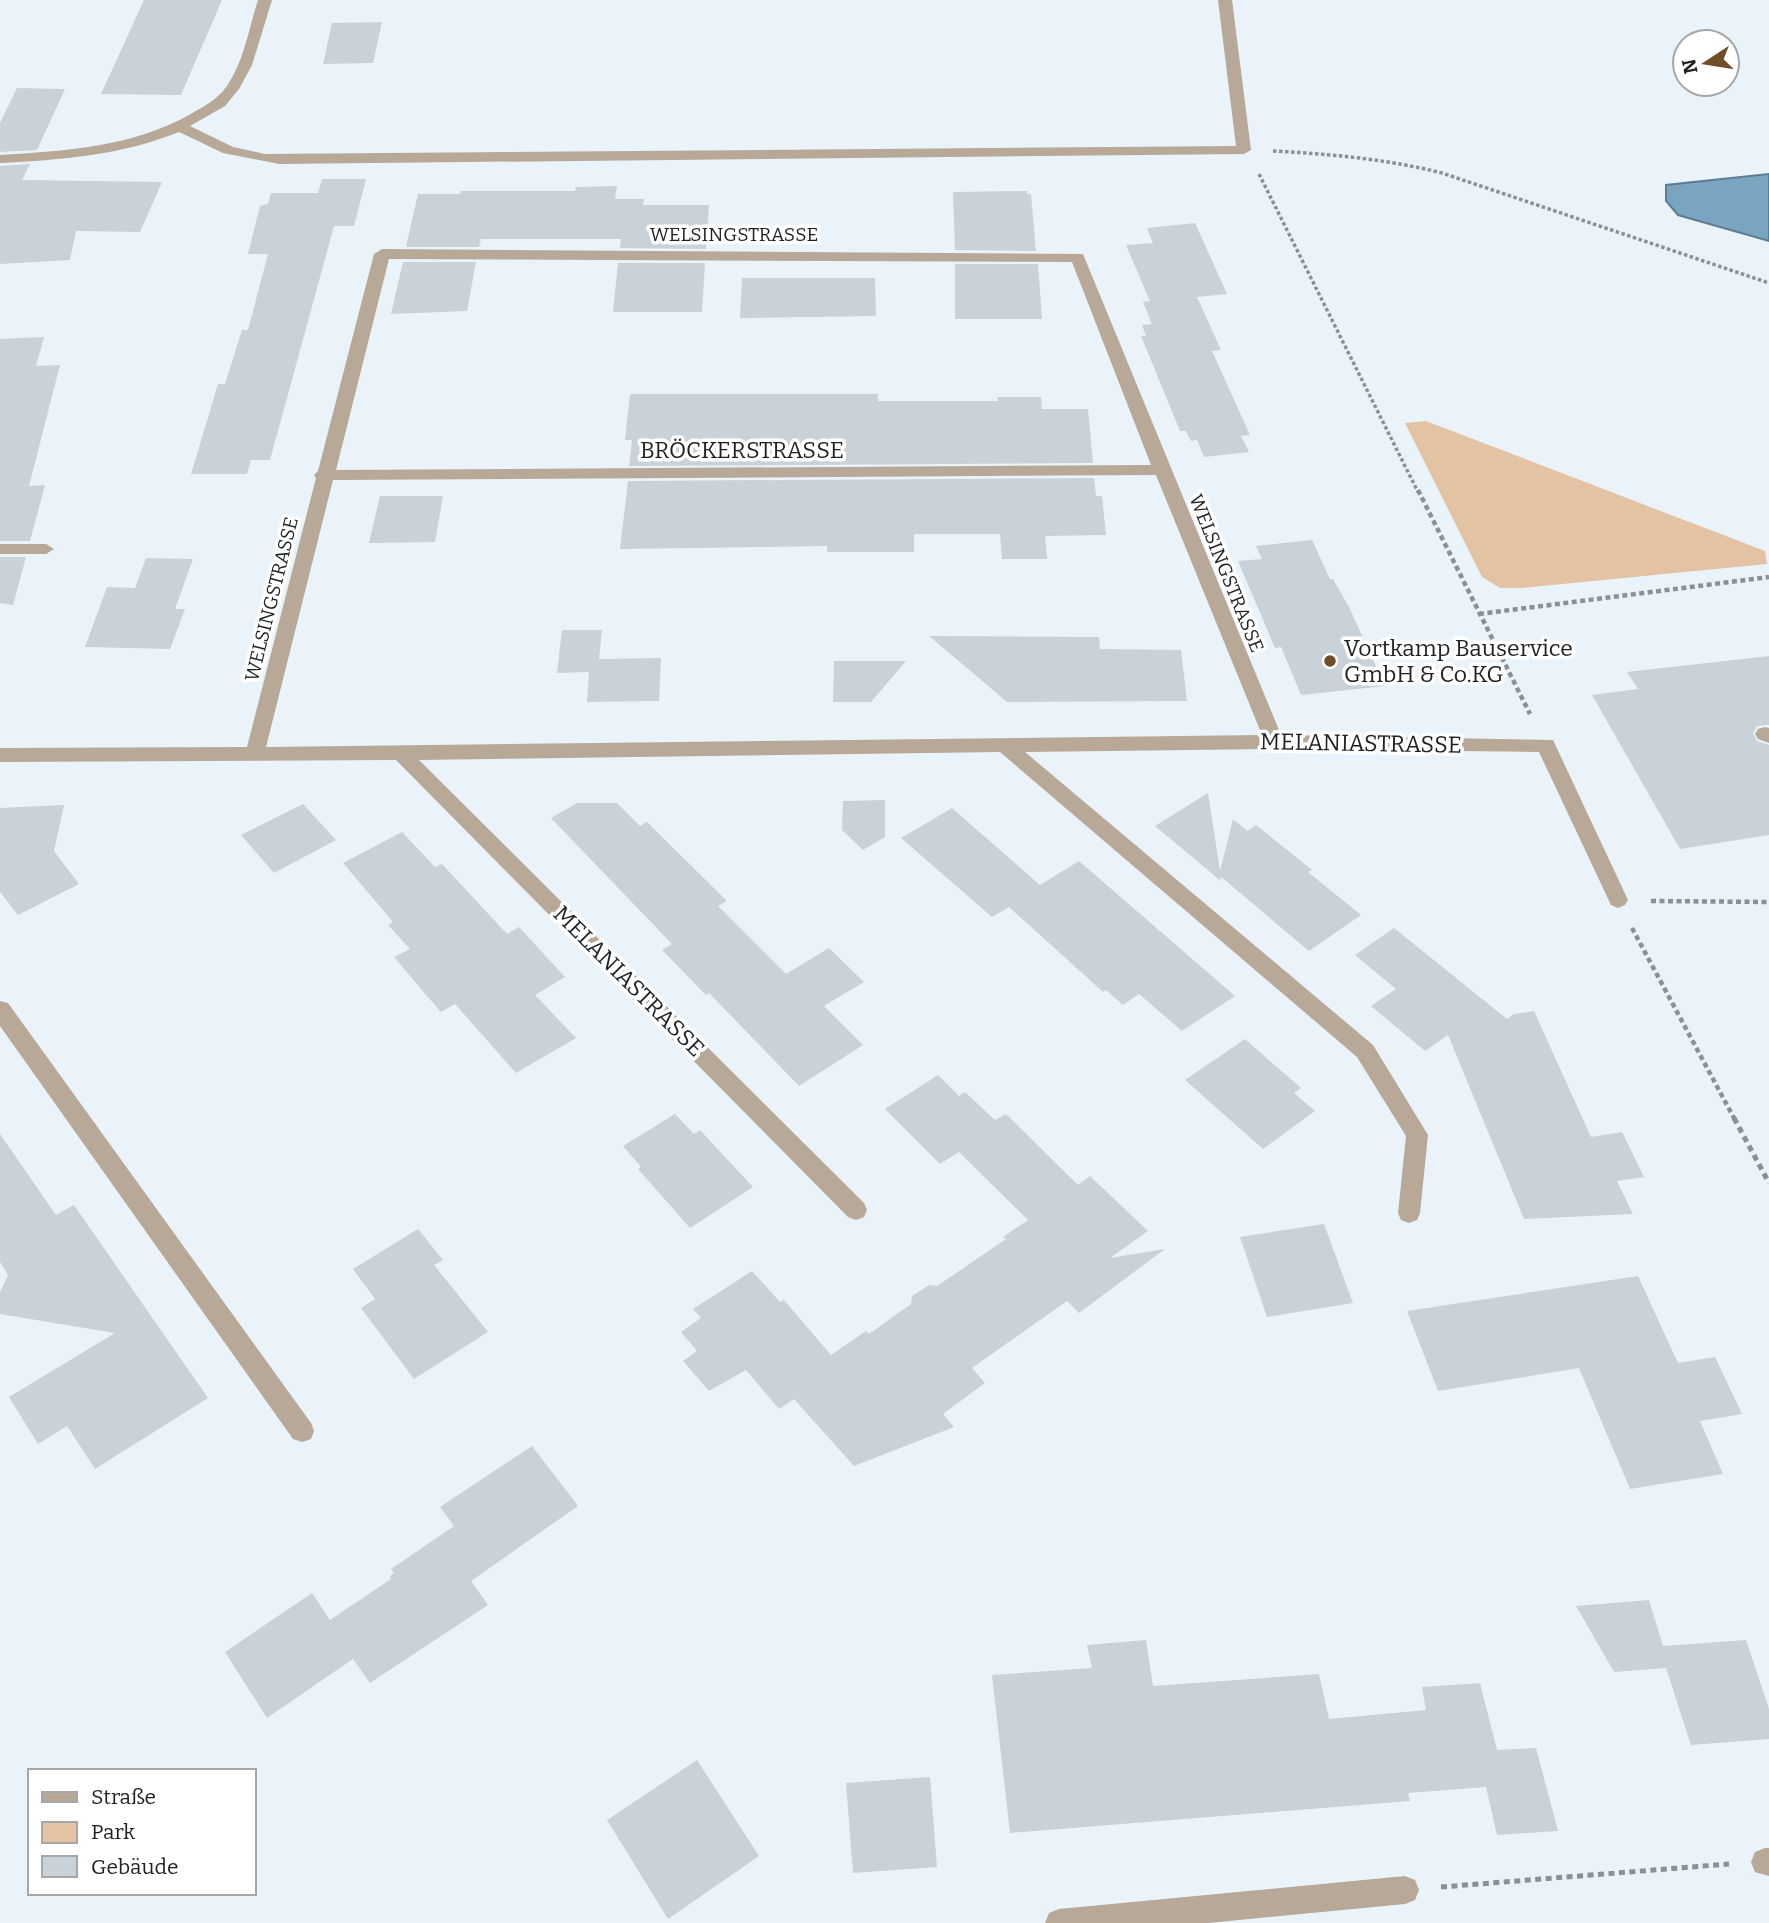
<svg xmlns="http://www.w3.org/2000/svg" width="1769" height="1923" font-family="Bitter,serif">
<rect width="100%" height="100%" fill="#eaf3f9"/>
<path fill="#e3c3a3" d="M1426 421 1765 551 1767 564 1521 588H1500L1482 577 1405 423Z"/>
<path fill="#79a5c1" stroke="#5e7d92" stroke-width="2" d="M1769 174V241L1678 215 1666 201V185Z"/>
<path fill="#c9d2d8" d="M144 0H222L181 95 101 94Z
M382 22 373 63 323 64 332 23Z
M17 88 65 89 37 150 0 152V123Z
M30 164 22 180 162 182 140 232 76 231 70 260 0 264V166Z
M322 179H366L354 226H334L270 460H251L247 474H191L218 384H225L242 330H248L268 254H248L260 206 268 204 271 193H318Z
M617 186 615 199H644L643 205H709L706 249 620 248 621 239H481L479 247H406L418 194H460L461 191H575L576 187Z
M1027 191V194H1031L1036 251 955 250 953 192Z
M1195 223 1227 294 1197 297 1221 350 1212 351 1250 435 1241 436 1249 452 1204 457 1197 440 1191 441 1186 431H1180L1141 336H1146L1142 325 1152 324 1143 302 1150 301 1126 245 1153 243 1147 228Z
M403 262H476L467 311 391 314Z
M618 263H705L702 312H613Z
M955 264H1038L1042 319H955Z
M742 278H875L876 316 740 318Z
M44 337 36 366 60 365 29 486 45 485 30 541H0V339Z
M630 394H878V401H998L997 397H1041L1042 409H1088L1093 463 629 466 632 440H625Z
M1094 478 1096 496H1102L1106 535 1045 536 1047 559H1002L1000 534H914V552H827V546L620 549 628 481Z
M380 496H443L435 542 369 543Z
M1312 540 1330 579H1333L1349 607 1385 686 1301 695 1281 647 1275 648 1238 561 1262 559 1256 546Z
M0 557H26L13 605 0 603Z
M146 558 193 559 175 609H185L170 649 85 647 107 587 135 588Z
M562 630H602L599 659 661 658 659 701 587 702 589 672 557 673Z
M929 636 1099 637 1100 649 1181 650 1187 701 1007 702Z
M1769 656V725L1757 726 1753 733 1757 741 1769 745V835L1680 849 1592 695 1638 689 1627 672Z
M834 661H906L871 702H833Z
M1208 793 1220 871 1233 819 1247 831 1256 825 1312 870 1308 872 1361 915 1309 951 1220 876 1221 881 1155 826Z
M885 800V837L863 850 842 830 843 801Z
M577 803H617L640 826 647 822 727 901 718 906 786 974 829 948 864 982 824 1006 863 1045 799 1086 709 993 706 995 662 950 672 944 551 818Z
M303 804 336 840 274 873 241 835Z
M64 805 54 851 79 884 18 915 0 892V808Z
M952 808 1040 885 1079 861 1235 996 1182 1031 1139 994 1123 1005 1106 990 1103 992 1009 907 992 917 901 838Z
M402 832 435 867 442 864 507 934 519 927 565 977 535 995 576 1038 516 1073 455 1004 441 1012 422 990 394 957 410 949 388 925 393 922 343 863Z
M1394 928 1507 1019 1514 1014 1534 1011 1591 1137 1622 1132 1644 1177 1617 1181 1633 1214 1524 1219 1448 1035 1425 1051 1371 1006 1396 989 1355 955Z
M1245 1039 1301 1088 1294 1093 1315 1111 1263 1149 1185 1080Z
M938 1075 959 1096 965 1092 995 1120 1006 1114 1078 1185 1090 1176 1148 1231 1110 1258 1165 1249 1079 1313 1067 1301 972 1368 985 1383 943 1414 954 1427 854 1466 794 1399 779 1409 746 1370 709 1391 683 1361 697 1351 681 1332 701 1318 693 1309 752 1271 780 1302 784 1300 831 1355 866 1331 869 1334 911 1304 912 1296 929 1285 937 1286 1006 1239 1003 1237 1028 1220 959 1152 940 1164 885 1109Z
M675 1114 694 1134 700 1130 753 1187 690 1228 638 1169 641 1167 623 1146Z
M0 1134 56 1215 74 1205 208 1398 95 1469 67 1426 38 1444 9 1397 115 1333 0 1314V1292L8 1275 0 1262Z
M1324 1224 1353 1303 1267 1317 1240 1237Z
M418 1229 443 1260 434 1265 488 1332 414 1379 361 1308 375 1299 353 1269Z
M1638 1276 1678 1363 1715 1357 1742 1414 1700 1421 1723 1474 1630 1489 1579 1368 1438 1391 1407 1311Z
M532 1446 578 1506 471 1581 488 1605 370 1683 353 1659 267 1718 225 1652 312 1593 330 1620 391 1579 390 1576 394 1573 391 1569 454 1526 440 1507Z
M1649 1600 1663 1646 1746 1640 1769 1709V1739L1691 1745 1666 1668 1614 1672 1576 1606Z
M1146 1640 1153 1686 1319 1674 1329 1719 1426 1710 1422 1687 1480 1683 1497 1750 1536 1748 1558 1831 1497 1835 1486 1787 1408 1793 1410 1801 1010 1833 992 1675 1092 1668 1087 1645Z
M697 1760 759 1856 668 1919 607 1820Z
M930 1777 937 1867 853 1873 846 1783Z"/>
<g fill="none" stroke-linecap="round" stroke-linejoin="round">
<path stroke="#8a9095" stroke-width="3.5" stroke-dasharray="3.5 2.5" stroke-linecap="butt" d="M1273 151C1331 154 1386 159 1442 173L1769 283
M1259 174 1418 492"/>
<path stroke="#8a9095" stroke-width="4.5" stroke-dasharray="5 3.5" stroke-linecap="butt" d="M1418 490 1530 714
M1479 614 1769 577
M1651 901 1769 902
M1632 928 1735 1120"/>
<path stroke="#8a9095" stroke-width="5" stroke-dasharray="6 4.5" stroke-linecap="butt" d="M1734 1118 1769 1183
M1441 1887 1729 1864"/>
<path fill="#b7a898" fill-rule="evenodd" d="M0 544H46L54 549 46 554H0Z"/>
<path fill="#b7a898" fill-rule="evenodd" d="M258 0H272L252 65 239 89 225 106 190 126 233 147 265 154 1236 146 1218 0H1232L1251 150 1244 154 279 164 223 153 179 132C122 155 61 160 0 163V155C65 151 131 147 189 115 203 107 217 100 227 86 244 61 249 28 258 0Z
M382 249 1083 254 1281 735 1553 740 1628 900 1625 905 1618 908 1611 905 1539 752 1274 749 1025 752 1373 1045 1428 1135 1420 1213 1417 1220 1409 1223 1401 1220 1398 1213 1406 1136 1357 1057 1000 752 419 760 864 1203 867 1210 864 1217 856 1220 848 1217 396 760 0 762V748L247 747 316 478 314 475 318 471 374 254ZM389 259 1072 262 1151 465 336 470ZM1156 475 1262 735 266 747 333 480Z
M1765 727 1769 728V743L1758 739 1755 734 1758 729Z
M0 1001 8 1003 311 1423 314 1431 311 1439 302 1442 293 1439 0 1026Z
M1765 1848H1769V1876L1755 1872 1751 1862 1755 1852Z
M1405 1876 1415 1880 1419 1890 1415 1900 1405 1904 1208 1923H1045L1049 1913 1059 1909Z"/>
</g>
<circle fill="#724e28" stroke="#fff" stroke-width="2.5" cx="1330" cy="661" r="7"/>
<g text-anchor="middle" stroke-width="7" stroke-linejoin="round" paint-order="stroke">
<g font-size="19" fill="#1e2124" stroke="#fff">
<text x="734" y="241">WELSINGSTRASSE</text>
<text transform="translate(1227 573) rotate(68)" y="7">WELSINGSTRASSE</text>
<text transform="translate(271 599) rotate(-76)" y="7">WELSINGSTRASSE</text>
</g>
<g font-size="23" fill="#1e2124" stroke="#fff">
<text x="742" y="458">BRÖCKERSTRASSE</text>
<text transform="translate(1361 743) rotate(1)" y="8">MELANIASTRASSE</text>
<text transform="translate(629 981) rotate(45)" y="8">MELANIASTRASSE</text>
</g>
<g font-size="23" fill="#1e2124" stroke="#fff" text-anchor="start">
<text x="1344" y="656">Vortkamp Bauservice<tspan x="1344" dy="26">GmbH &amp; Co.KG</tspan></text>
</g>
</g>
<rect x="28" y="1769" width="228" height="126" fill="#ffffff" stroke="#a5a6a7" stroke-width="2"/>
<rect x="42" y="1792" width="35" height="10" fill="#b7a898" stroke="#a5a6a7" stroke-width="2"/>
<text x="91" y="1804" font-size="21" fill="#1e2124">Straße</text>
<rect x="42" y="1822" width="35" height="21" fill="#e3c3a3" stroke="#a5a6a7" stroke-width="2"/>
<text x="91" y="1839" font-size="21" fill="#1e2124">Park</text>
<rect x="42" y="1856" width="35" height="21" fill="#c9d2d8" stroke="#a5a6a7" stroke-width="2"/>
<text x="91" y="1874" font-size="21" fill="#1e2124">Gebäude</text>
<g transform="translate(1706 63) rotate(258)"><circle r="33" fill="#ffffff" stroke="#a5a6a7" stroke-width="2"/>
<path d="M0-5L12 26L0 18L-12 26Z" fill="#724e28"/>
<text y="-10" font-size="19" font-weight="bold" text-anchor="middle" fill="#1e2124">N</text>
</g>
</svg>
